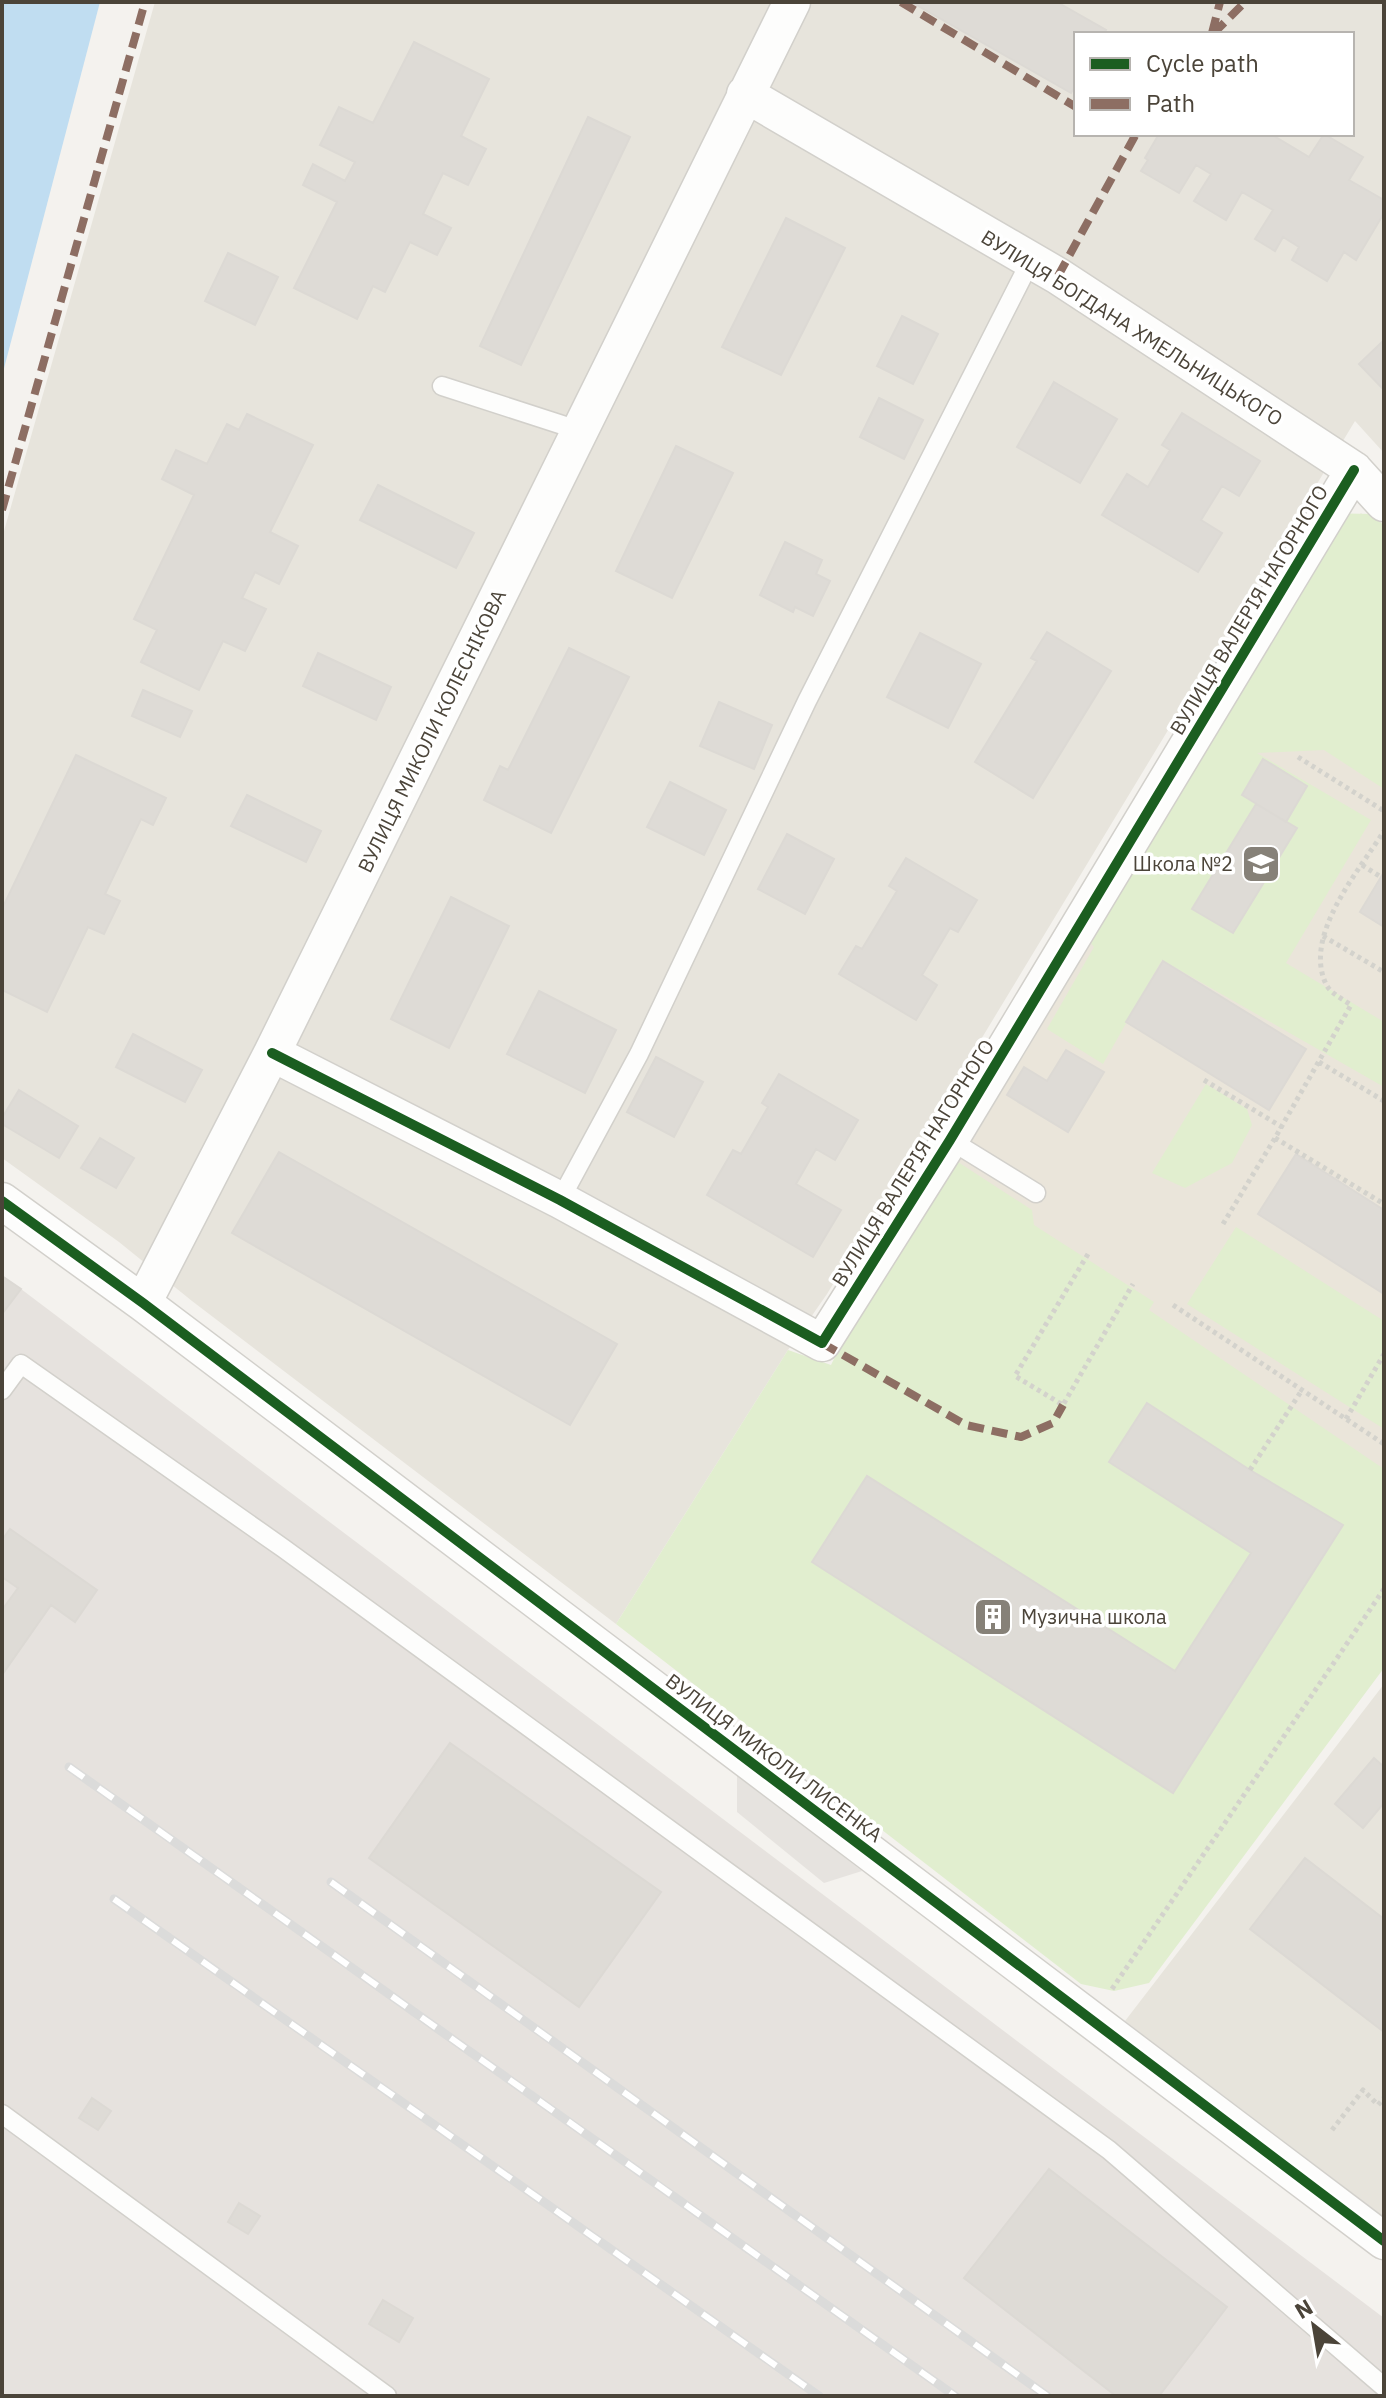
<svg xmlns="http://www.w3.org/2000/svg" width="1386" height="2398" font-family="'IBM Plex Sans',sans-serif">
<rect width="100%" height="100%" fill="#f4f2ee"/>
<path fill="#e7e4dc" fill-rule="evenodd" d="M155 2H1384V453L1355 421 827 1294 788 1350 616 1624 192 1301 119 1242 2 1158V538ZM1076 34H1352V134H1076Z
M1384 1684V2217L1125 2021Z"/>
<path fill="#e6e2de" d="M21 1289 1384 2318V2396H2V1314Z"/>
<path fill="#eae5da" d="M1361 513 1384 538V1476L934 1197 966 1151 1311 576Z"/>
<path fill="#e1eecf" d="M1320 513 1373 514 1384 526V789L1324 750 1257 753 1371 820 1286 963 1384 1022V1087L1162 960 1103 1064 1047 1029 1094 947 1070 919Z
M1206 1084 1247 1109 1252 1125 1232 1163 1185 1188 1152 1173Z
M958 1162 1032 1210 1034 1225 1154 1302 1149 1310 1384 1469V1668L1149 1983 1114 1991 1081 1984 616 1624 788 1350 831 1365 851 1324Z
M1236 1227 1384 1321V1429L1187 1304Z"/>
<path fill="#e6e3df" d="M737 1773 862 1871 824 1883 737 1812Z"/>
<path fill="#c0ddf1" d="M2 2H100L2 376Z"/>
<path fill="#dedbd6" stroke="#dcd9d4" stroke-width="2" d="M1057 2 1106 30 1104 34H1076V84L1071 93 913 3Z
M414 42 489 79 461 136 486 149 468 185 443 173 423 214 451 228 437 255 410 242 385 292 373 286 357 319 294 288 337 202 303 185 313 164 345 181 355 162 320 145 339 107 373 123Z
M588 117 630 137 521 365 480 346Z
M1159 134H1275L1274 136 1309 157 1324 134 1363 157 1349 180 1384 200V213L1356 260 1344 252 1327 281 1292 260 1299 247 1283 237 1275 251 1255 239 1273 210 1242 192 1226 220 1194 201 1211 174 1196 165 1179 193 1141 171 1148 160 1145 158Z
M786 218 845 248 781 375 722 347Z
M228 253 278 277 255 325 205 301Z
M902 316 938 334 913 384 877 366Z
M1384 340V390L1359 364Z
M1054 382 1117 419 1080 483 1017 447Z
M879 398 923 420 904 459 860 437Z
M1182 413 1260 461 1239 496 1222 486 1201 520 1222 533 1198 572 1102 515 1127 474 1148 487 1170 450 1162 445Z
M247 414 313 445 270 532 298 546 279 584 255 572 242 598 266 609 245 651 223 641 199 690 141 662 157 630 134 619 194 495 162 479 176 450 207 464 227 424 239 430Z
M676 446 733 473 672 598 616 571Z
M378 485 474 533 456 568 360 520Z
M785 542 822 560 816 574 830 581 813 616 795 607 793 612 760 595Z
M1047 632 1111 671 1033 798 975 762 1037 661 1031 658Z
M920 633 981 664 948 728 887 697Z
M569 648 629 677 551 833 484 800 500 766 508 770Z
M318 653 391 687 376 720 303 686Z
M143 690 192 711 180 737 132 716Z
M719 702 772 725 754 769 700 746Z
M76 755 166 798 153 825 141 819 105 894 120 901 104 934 88 927 47 1012 2 990V909Z
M1263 759 1307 786 1286 822 1242 795Z
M670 782 726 810 704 855 647 827Z
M247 795 321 831 306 862 231 826Z
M1256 804 1297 828 1233 933 1192 909Z
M787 834 834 859 805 914 758 889Z
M906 858 977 900 958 932 950 928 922 975 937 985 916 1020 839 974 856 946 862 949 897 891 889 886Z
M1384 872V927L1360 912Z
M451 897 509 926 449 1048 391 1019Z
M1163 961 1306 1049 1269 1110 1126 1022Z
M539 991 616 1030 585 1093 507 1054Z
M133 1034 202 1070 185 1102 116 1067Z
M1066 1050 1104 1072 1068 1132 1007 1095 1024 1067 1047 1081Z
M656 1057 703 1082 674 1137 627 1112Z
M779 1074 858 1120 835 1160 816 1149 796 1184 841 1210 813 1257 707 1195 733 1150 741 1154 768 1107 762 1103Z
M19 1090 78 1126 59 1158 2 1124V1118Z
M100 1138 134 1158 116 1188 81 1168Z
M279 1152 617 1344 570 1425 232 1233Z
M1296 1154 1384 1210V1294L1258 1214Z
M2 1276 21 1289 2 1314Z
M1147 1403 1250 1470 1343 1525 1173 1793 812 1562 867 1476 1175 1671 1251 1553 1109 1462Z
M10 1529 97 1590 75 1622 51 1605 2 1675V1610L18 1588 2 1577V1540Z
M450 1743 661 1892 579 2007 369 1858Z
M1374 1758 1384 1767V1803L1363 1828 1335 1804Z
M1305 1858 1384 1919V2032L1250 1929Z
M92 2098 111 2111 98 2130 79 2118Z
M1049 2169 1227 2307 1159 2396H1116L964 2278Z
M239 2203 260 2216 248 2234 228 2222Z
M383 2300 413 2318 399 2342 369 2324Z"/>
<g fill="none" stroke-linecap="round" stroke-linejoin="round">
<g stroke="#d2d0cb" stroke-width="21">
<path id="service" d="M442 386 581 431
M950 1140 1036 1193
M560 1200 639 1054 807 701 1031 260
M2 1390 21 1364 283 1548 1109 2150 1384 2387
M2 2114 387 2396"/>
</g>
<g stroke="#d2d0cb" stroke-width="39">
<path id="minor" d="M745 94 1058 276 1354 470 1384 503
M272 1053 560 1200 822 1343 950 1140 1354 470
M2 1201 143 1303 1384 2241
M143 1303 272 1053 792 2"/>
</g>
<path stroke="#d3d2cc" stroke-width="5" stroke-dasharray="4 4" stroke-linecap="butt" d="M1298 757 1384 811
M1362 865 1381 877
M1323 936 1384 972
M1319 1062 1384 1101
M1204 1080 1282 1127
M1275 1138 1384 1204
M1223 1224 1275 1138 1351 1005C1344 1000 1332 994 1327 986 1301 937 1359 871 1384 831
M1088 1254 1015 1376 1063 1405 1133 1284
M1173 1305 1384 1444
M1346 1419 1384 1354
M1250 1470 1302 1390
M1112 1989 1384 1589
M1332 2130 1363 2090 1378 2105 1384 2098"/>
<use href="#service" stroke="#fdfdfc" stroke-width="18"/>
<use href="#minor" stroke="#fdfdfc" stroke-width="36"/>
<g stroke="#dbdbda" stroke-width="9">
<path id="rail" d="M69 1767 955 2396
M331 1882 1047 2396
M114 1899 819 2396"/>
</g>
<use href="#rail" stroke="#fff" stroke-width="6" stroke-dasharray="18" stroke-linecap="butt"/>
<path stroke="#8d6e63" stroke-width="8" stroke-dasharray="16 8" stroke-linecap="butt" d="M901 2 1076 107
M1212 33 1220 2
M1213 34 1245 2
M1058 276 1136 134
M2 510 145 2
M822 1343 966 1425 1021 1437 1053 1423 1063 1405"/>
<g stroke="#fff" stroke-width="15">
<path id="cycleway" d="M272 1053 560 1200 822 1343 950 1140 1354 470
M2 1201 143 1303 1384 2241"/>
</g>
<use href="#cycleway" stroke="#1b5e20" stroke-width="10"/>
</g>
<defs>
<g id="school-square" transform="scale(2)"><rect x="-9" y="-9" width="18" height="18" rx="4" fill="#868178" stroke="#fff"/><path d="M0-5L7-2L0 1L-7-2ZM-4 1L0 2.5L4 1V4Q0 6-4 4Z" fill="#fff"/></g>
<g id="building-square" transform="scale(2)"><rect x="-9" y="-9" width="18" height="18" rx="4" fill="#868178" stroke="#fff"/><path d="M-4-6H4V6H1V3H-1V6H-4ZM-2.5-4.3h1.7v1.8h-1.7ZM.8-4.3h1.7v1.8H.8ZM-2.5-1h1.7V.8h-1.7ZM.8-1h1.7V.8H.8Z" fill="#fff"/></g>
</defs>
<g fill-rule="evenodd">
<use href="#school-square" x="1261" y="864"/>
<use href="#building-square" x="993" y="1617"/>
</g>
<g text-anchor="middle" stroke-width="7" stroke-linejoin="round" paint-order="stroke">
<g font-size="20" fill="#4b4439" stroke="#fff">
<text transform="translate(1132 328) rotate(32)" y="7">ВУЛИЦЯ БОГДАНА ХМЕЛЬНИЦЬКОГО</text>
<text transform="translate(1249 610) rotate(-59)" y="7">ВУЛИЦЯ ВАЛЕРІЯ НАГОРНОГО</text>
<text transform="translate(432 731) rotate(-64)" y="7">ВУЛИЦЯ МИКОЛИ КОЛЕСНІКОВА</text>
<text transform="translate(913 1163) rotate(-58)" y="7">ВУЛИЦЯ ВАЛЕРІЯ НАГОРНОГО</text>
<text transform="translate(774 1758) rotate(37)" y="7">ВУЛИЦЯ МИКОЛИ ЛИСЕНКА</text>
</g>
<g font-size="20" fill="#4b4439" stroke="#fff" text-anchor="end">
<text x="1233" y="871">Школа №2</text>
<text x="1021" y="1624" text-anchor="start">Музична школа</text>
</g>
</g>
<rect width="1386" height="2398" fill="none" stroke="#4b4439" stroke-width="8"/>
<rect x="1074" y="32" width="280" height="104" fill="#ffffff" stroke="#b7b4b0" stroke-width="2"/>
<rect x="1090" y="58" width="40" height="12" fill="#1b5e20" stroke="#b7b4b0" stroke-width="2"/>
<text x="1146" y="72" font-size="24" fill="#4b4439">Cycle path</text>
<rect x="1090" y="98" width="40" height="12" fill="#8d6e63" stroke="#b7b4b0" stroke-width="2"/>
<text x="1146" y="112" font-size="24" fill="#4b4439">Path</text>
<g transform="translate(1314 2326) rotate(329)" stroke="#ffffff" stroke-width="6" paint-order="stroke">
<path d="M0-6L14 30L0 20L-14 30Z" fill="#4b4439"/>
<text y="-12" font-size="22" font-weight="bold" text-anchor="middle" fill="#4b4439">N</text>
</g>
</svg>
